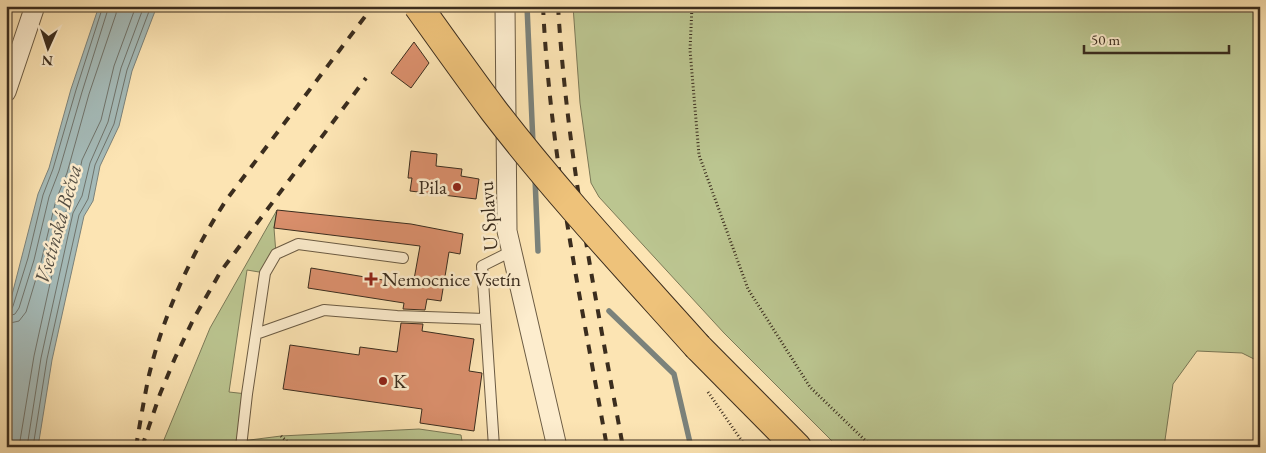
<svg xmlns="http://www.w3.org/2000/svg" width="1266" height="453" font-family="'EB Garamond',serif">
<rect width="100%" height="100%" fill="#fce4b3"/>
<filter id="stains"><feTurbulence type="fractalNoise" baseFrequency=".004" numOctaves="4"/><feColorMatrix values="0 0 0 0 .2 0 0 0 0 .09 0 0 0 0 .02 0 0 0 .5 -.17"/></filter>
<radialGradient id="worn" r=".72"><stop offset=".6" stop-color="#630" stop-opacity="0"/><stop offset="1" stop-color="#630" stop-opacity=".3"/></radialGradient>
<path fill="#bbc590" stroke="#7b7957" d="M573 6H1260V362L1242 353 1197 351 1173 384 1164 447H838L724 333 599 197 591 183 580 103Z
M277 210 274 228 276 254 265 273 247 270 229 392 247 394 242 441 281 436 419 429 461 435 463 447H161L210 328Z"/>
<path fill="#a5bbb9" stroke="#7b827b" d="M99 6H157L132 71 119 126 100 166 93 201 84 216 52 360 38 447H6V318L38 194 49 168 71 89Z"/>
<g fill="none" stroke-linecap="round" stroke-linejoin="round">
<path stroke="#70746c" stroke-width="1" d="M6 310H11L13 306 28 258 43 195 53 169 76 90 103 6
M6 317 15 314 19 308 34 260 49 197 59 171 82 92 109 6
M6 324 19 321 26 312 41 262 56 200 67 173 89 94 116 14 117 6
M19 447 34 356 66 211 75 193 82 160 101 120 114 66 136 6
M27 447 41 358 73 213 82 196 90 163 108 122 121 68 144 6
M33 447 47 359 79 215 88 199 95 165 114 124 127 70 151 6"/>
<path stroke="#7b827b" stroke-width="5.5" d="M527 6 533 144
M535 178 538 251
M609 311 674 374 691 447"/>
</g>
<path fill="#da8f6c" stroke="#3b2d1e" d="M414 42 429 63 411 88 391 73Z
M411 151 437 154 436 166 462 169 461 176 479 179 476 199 410 191 412 178H408Z
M277 210 411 224 463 234 460 254 449 252 441 301 427 299 425 310 403 309 404 303 308 288 311 268 413 285 420 246 274 228Z
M401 323 423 324 422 331 474 339 469 371 482 373 474 431 420 423 422 409 283 389 290 345 359 355 360 347 397 352Z"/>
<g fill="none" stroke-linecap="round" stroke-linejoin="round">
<g stroke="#6b5b43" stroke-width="12">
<path id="lane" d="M256 334 324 310 397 316 485 319
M241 447 247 394 265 273 276 254 298 244 403 258
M494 447 482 266 512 251"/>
</g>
<g stroke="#6b5b43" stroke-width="21">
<path id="street" d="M505 6 507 231 557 447
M6 92 35 6"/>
</g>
<g stroke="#3b2d1e" stroke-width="30">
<path id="primary" d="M698 347 797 447"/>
</g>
<path stroke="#3b2d1e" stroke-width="3" stroke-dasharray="1 2.5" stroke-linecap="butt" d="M692 6 690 50 699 155 748 289 810 387 872 447
M708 392 746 447
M281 436 293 447"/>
<use href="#lane" stroke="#fdedce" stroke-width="10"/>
<use href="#street" stroke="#fdedce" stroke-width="19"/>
<use href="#primary" stroke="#eec27a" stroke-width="28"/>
<path stroke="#3b2d1e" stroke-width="4" stroke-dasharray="9 9" stroke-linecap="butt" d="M543 6C550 155 581 301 607 447
M558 6C567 155 596 301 623 447
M136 447C140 423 144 399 149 375 164 313 192 252 227 199L373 6
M142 447 160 394 175 358 194 318 221 271 366 78"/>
<g stroke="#3b2d1e" stroke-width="30" stroke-linecap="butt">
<path id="primary-bridge" d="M418 6C443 41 468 76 494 111 557 193 629 270 698 347"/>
</g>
<use href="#primary-bridge" stroke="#eec27a" stroke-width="28"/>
</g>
<g fill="#8f2418" stroke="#fdedce" stroke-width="2">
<circle cx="457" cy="187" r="5"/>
<path d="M368.5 271.5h5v5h5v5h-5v5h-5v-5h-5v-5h5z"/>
<circle cx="383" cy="381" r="5"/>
</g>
<g text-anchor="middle" stroke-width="5" stroke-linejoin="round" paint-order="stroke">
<g font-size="20" fill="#3b2d1e" stroke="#fdedce" text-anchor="start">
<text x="447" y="194" text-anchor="end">Pila</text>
<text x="382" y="286">Nemocnice Vsetín</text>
<text x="393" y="388">K</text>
</g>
<g font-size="20" fill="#3b2d1e" stroke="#fdedce">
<text transform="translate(488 216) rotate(-94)" y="7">U Splavu</text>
</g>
<g font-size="21" font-style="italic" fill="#565045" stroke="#fdedce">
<text transform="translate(58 224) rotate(-74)" y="7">Vsetínská Bečva</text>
</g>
</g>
<rect width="1266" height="453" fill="none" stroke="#fce4b3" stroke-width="25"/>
<rect x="8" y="8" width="1251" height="438" fill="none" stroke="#3b2d1e" stroke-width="2.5"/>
<rect x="12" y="12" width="1241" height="428" fill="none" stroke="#3b2d1e"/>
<g transform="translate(48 48) rotate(183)" stroke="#fdedce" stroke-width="4" paint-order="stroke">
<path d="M0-4L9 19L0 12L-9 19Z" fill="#3b2d1e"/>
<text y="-8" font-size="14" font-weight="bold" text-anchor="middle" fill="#3b2d1e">N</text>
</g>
<path d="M1084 45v8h145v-8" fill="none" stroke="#3b2d1e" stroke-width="2.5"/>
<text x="1091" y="45" font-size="15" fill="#3b2d1e" stroke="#fdedce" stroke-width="4" paint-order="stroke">50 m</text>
<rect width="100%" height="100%" filter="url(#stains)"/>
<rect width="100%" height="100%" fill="url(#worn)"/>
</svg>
